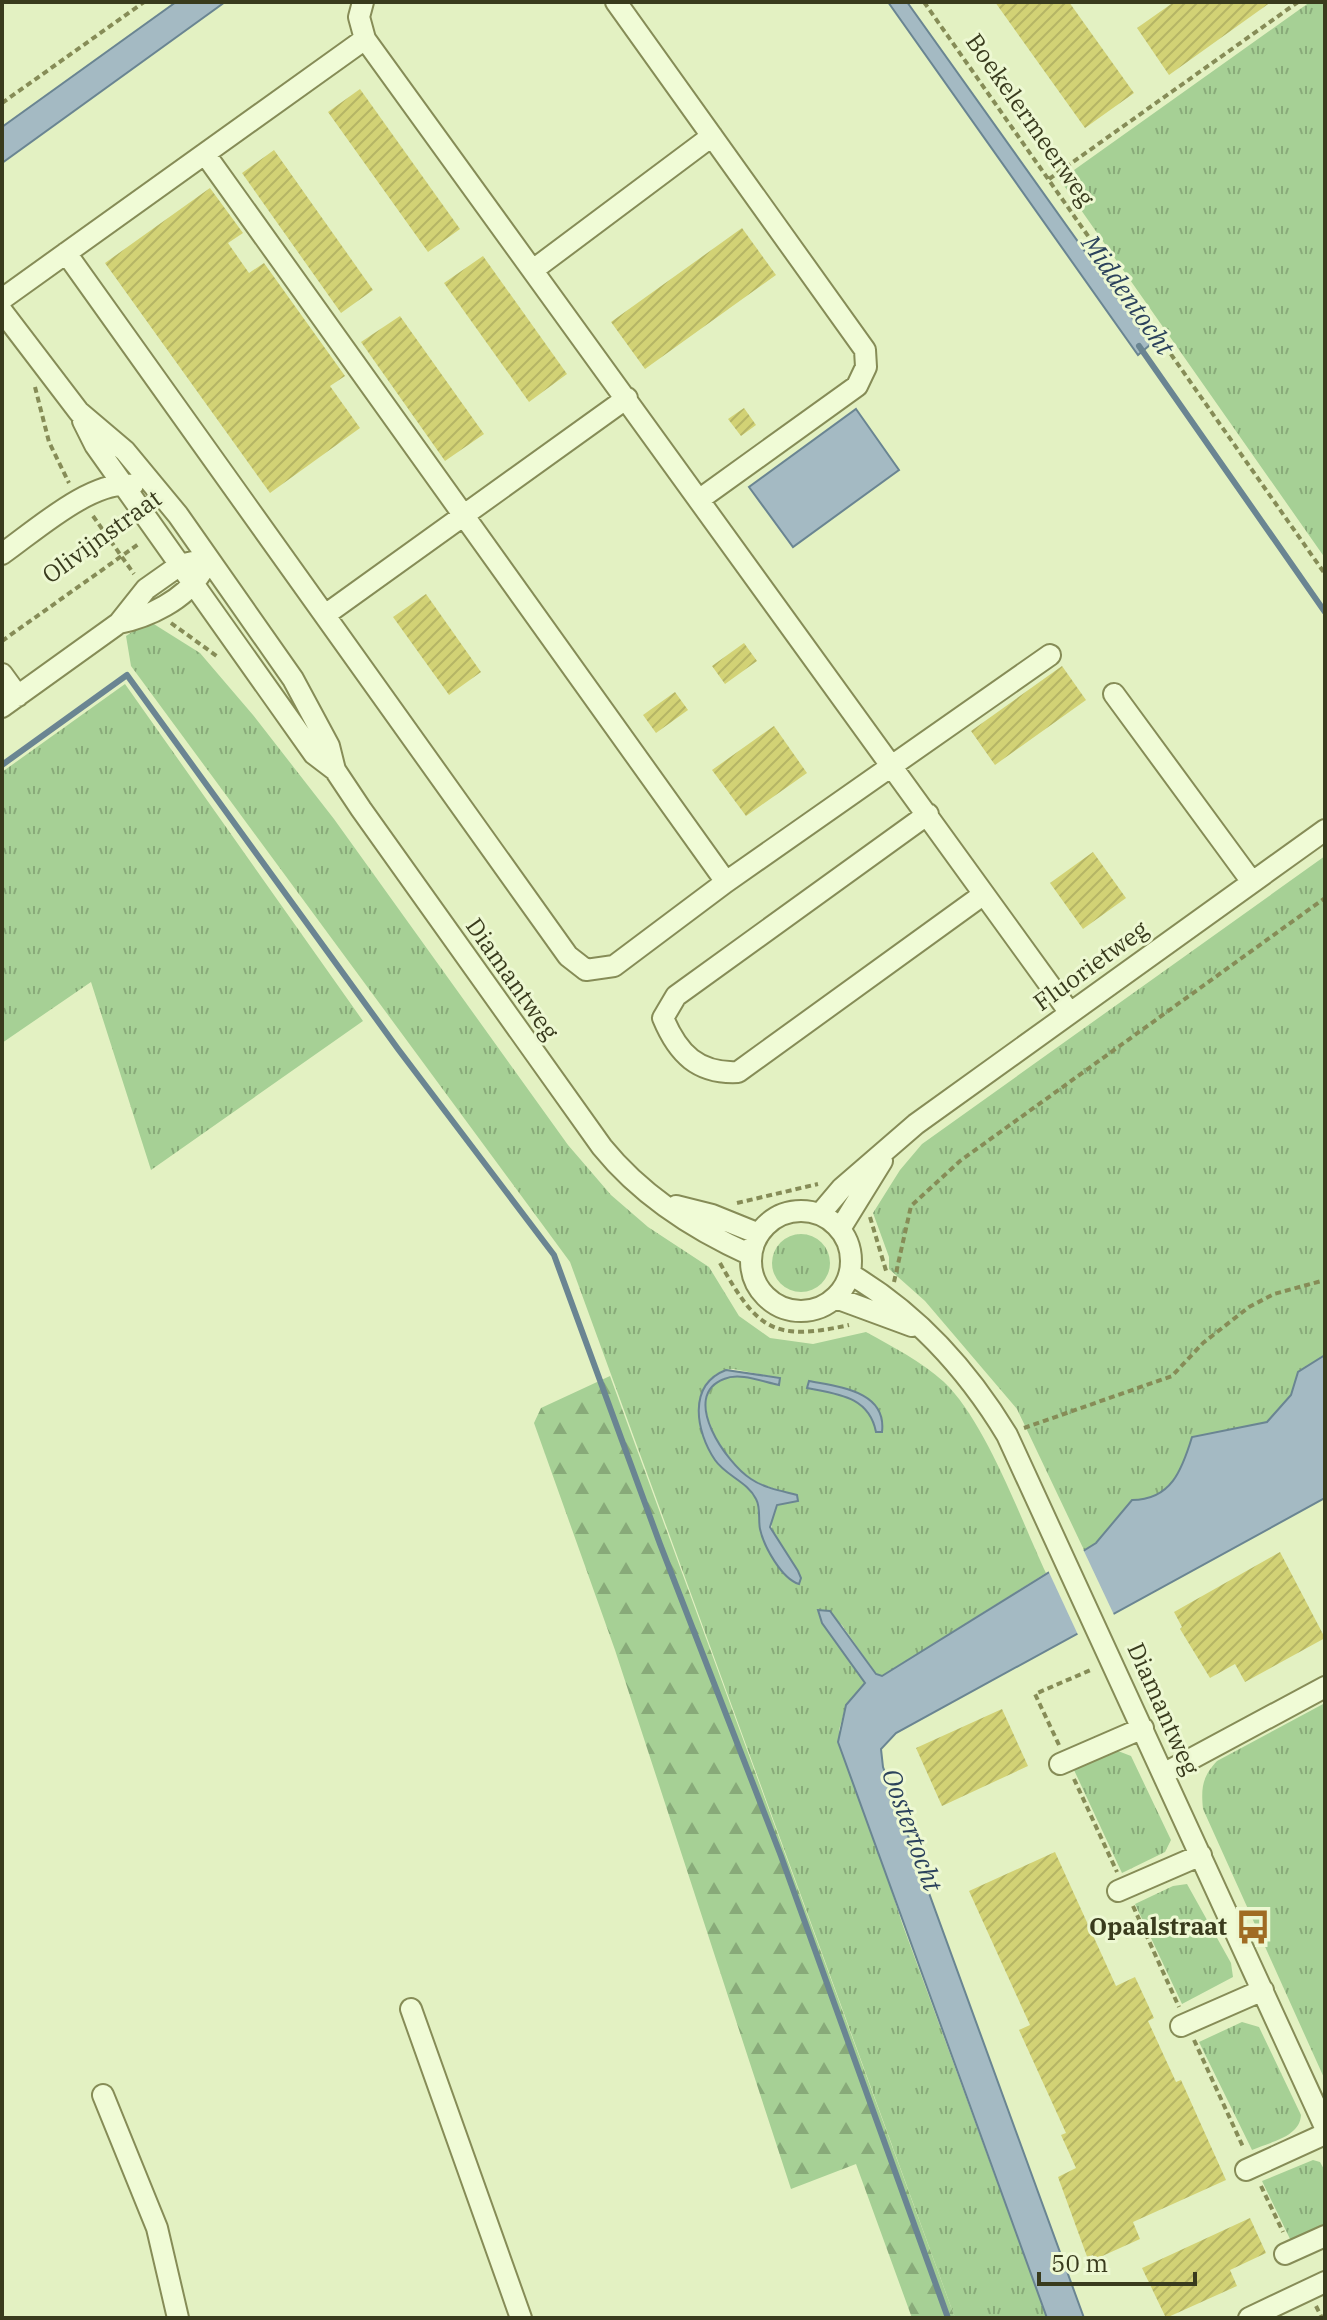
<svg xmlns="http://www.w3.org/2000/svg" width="1327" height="2320" font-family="'IBM Plex Serif',serif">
<defs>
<pattern id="grass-tufts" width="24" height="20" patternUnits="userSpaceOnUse" patternTransform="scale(2)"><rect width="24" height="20" fill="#a6d095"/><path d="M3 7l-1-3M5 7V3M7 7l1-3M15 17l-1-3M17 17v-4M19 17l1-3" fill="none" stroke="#88aa79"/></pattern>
<pattern id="forest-firs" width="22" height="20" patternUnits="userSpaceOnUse" patternTransform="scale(2)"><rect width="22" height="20" fill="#a6d095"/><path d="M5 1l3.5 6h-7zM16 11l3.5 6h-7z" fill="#88aa79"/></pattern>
<pattern id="building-hatch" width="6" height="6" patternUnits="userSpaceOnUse" patternTransform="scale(2)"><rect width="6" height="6" fill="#d2d275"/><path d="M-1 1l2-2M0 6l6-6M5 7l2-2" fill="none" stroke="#b5b565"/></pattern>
</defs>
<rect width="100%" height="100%" fill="#e3f1c2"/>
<path fill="url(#grass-tufts)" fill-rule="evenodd" d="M1310 2H1325V558L1060 180Z
M149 621 200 653 253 715 334 819 568 1145 611 1195 648 1227 709 1267 739 1316 770 1338 813 1344 866 1332C893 1347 921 1361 944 1382 986 1422 1021 1520 1046 1573L882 1676 876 1674 842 1625 818 1610 819 1615 865 1683 846 1705 839 1730 902 1923 1047 2318H955L570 1262 131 666 126 636ZM733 1369 780 1378 778 1385C762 1381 739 1372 723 1379 681 1398 727 1463 750 1478 764 1487 781 1491 797 1495V1501L778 1505C758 1533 790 1553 801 1578L793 1582C780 1568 765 1549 760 1529 758 1519 761 1508 756 1498 747 1482 726 1475 715 1460 695 1433 687 1373 733 1369Z
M125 684 363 1021 151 1170 91 982 2 1043V772Z
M1325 856V1355L1298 1372 1291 1395 1267 1422 1192 1437C1182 1470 1171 1500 1132 1500L1096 1543 1084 1550 1017 1409 925 1301 889 1269V1257L873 1213 900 1170 922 1144Z
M772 1263a29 29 0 1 1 58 0a29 29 0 1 1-58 0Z
M1325 1703V2080L1203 1809C1201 1788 1202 1777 1217 1761Z
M1118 1751 1131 1756 1171 1840 1165 1852 1122 1873 1074 1770Z
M1187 1884 1231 1963 1233 1977 1182 2004 1135 1904 1173 1886Z
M1242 2022 1259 2027 1301 2115C1300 2137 1270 2142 1252 2150L1199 2042Z
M1313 2160 1320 2162 1325 2171V2226L1291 2241 1262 2181Z"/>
<path fill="url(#forest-firs)" d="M610 1376 955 2318H912L856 2164 791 2189 615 1650 534 1423 541 1408Z"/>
<path fill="#a4bac3" stroke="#6a8592" stroke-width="2" d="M176 2H225L2 163V127Z
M888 2H907L1151 344 1138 355Z
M856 409 899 470 793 547 749 487Z
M1325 1355V1498L896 1733 881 1749 883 1767 1084 2318H1047L838 1742 846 1705 865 1683 822 1623 818 1610 830 1611 876 1674 882 1676 1096 1543 1132 1500C1171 1500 1182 1470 1192 1437L1267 1422 1291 1395 1298 1372Z
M726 1370 780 1378 779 1385C763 1382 740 1372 724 1379 679 1396 727 1464 751 1479 764 1488 782 1491 797 1495L798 1501 777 1505 770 1527 798 1571 801 1578 799 1584C782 1579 764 1547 760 1529 758 1519 761 1508 756 1499 748 1482 726 1476 715 1460 696 1432 687 1385 726 1370Z
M809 1381C839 1387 887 1391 882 1432H876C869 1396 837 1394 807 1388Z"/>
<path fill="#e3f1c2" d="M1082 1547 1115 1617 1079 1637 1047 1568Z"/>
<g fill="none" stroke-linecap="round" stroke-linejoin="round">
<path stroke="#6a8592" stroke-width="6" d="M1139 346 1325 612
M2 765 127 675 398 1049 554 1255 660 1544 781 1856 948 2318"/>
</g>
<path fill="url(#building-hatch)" d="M995 2H1069L1134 93 1085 128Z
M1174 2H1271L1169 75 1137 28Z
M360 89 460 229 428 252 328 112Z
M274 150 373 290 341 313 242 173Z
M210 188 243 233 228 243 249 273 264 263 345 376 330 386 360 428 270 493 105 263Z
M742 228 776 275 645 369 611 322Z
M483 256 567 374 529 402 444 283Z
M400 316 484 434 445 461 361 342Z
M744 408 756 425 741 436 728 419Z
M426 594 481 672 449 695 393 617Z
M744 643 757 661 725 684 712 666Z
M1062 666 1086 700 995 765 971 731Z
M675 692 688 710 656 733 643 715Z
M774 726 807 773 746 816 712 770Z
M1093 852 1126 898 1083 929 1050 883Z
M1280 1552 1325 1638 1245 1682 1235 1664 1210 1678 1180 1629 1182 1627 1174 1612Z
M1002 1709 1028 1766 942 1806 916 1748Z
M1055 1852 1116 1986 1135 1977 1154 2018 1148 2021 1176 2082 1181 2080 1226 2180 1133 2222 1140 2239 1089 2262 1058 2177 1076 2168 1061 2135 1066 2133 1019 2030 1030 2025 969 1891Z
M1250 2218 1266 2253 1230 2270 1237 2286 1166 2318 1142 2268Z"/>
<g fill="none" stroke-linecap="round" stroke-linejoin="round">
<g stroke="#868c57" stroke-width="24">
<path id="minor" d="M363 2 359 17 365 39 1070 1013
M616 2 865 350 866 367 857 386 700 499
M205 154 726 882
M66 253 568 956 586 970 614 966 726 882 1050 655
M533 270 712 136
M2 299 365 39
M2 311 79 412 125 451 178 515 293 679 329 746 335 770 361 809 602 1147C641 1195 695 1230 751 1255
M83 421 95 445 314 754 335 770
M2 554C35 531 92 479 133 485
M325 615 627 398
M119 623C149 617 184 600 201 573
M2 674 18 696
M1114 694 1252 882
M2 707 119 623 146 589 180 565 193 562
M928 814 676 996 663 1018C678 1054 698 1074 738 1072L984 894
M676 1206 712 1215 759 1234
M751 1261a50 50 0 1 1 100 0a50 50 0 1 1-100 0Z
M820 1214 842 1188 916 1124 1325 830
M840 1229 882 1161
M850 1274C916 1313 967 1369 1007 1435L1325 2127
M836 1298 912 1326
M1060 1764 1143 1728
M1163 1774 1325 1687
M1118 1891 1201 1855
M411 2009 521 2318
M1181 2026 1263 1990
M103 2095 157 2228 178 2318
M1246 2170 1325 2134
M1285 2254 1325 2236
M1249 2318 1325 2282"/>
</g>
<path stroke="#868c57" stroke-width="4" stroke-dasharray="6 4" stroke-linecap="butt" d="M924 2 1325 574
M2 103 144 2
M1049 179 1298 2
M35 387 49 442 69 483
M93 516 134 574
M171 623 218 657
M2 641 140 543
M737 1203 818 1184
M870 1217 887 1274
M720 1263C757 1329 773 1342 849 1325
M894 1282 911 1206 960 1161 1325 898
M1024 1428 1172 1376 1203 1343 1249 1307 1274 1294 1325 1280
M1059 1745 1035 1694 1093 1669
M1074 1779 1117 1872
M1133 1906 1179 2007
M1194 2040 1244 2149
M1261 2186 1283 2232
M1316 2306 1322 2318"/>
<use href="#minor" stroke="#f0fbd6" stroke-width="20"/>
</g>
<defs>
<g id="bus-bare" transform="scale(2.76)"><path d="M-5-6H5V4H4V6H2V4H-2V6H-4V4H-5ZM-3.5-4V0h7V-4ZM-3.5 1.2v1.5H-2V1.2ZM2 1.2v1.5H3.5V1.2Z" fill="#a06c23" stroke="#edf8d2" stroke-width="2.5" paint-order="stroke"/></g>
</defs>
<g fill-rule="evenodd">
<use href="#bus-bare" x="1253" y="1927"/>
</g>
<g text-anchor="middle" stroke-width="6" stroke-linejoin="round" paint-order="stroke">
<g font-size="24" fill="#393b1d" stroke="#edf8d2">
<text transform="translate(1030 120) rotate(55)" y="8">Boekelermeerweg</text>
<text transform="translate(102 537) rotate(-36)" y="8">Olivijnstraat</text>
<text transform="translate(1091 966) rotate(-36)" y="8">Fluorietweg</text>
<text transform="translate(512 979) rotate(55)" y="8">Diamantweg</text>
<text transform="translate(1163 1709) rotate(66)" y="8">Diamantweg</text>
</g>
<g font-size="24" font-weight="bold" fill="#393b1d" stroke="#edf8d2" text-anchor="end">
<text x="1227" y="1935">Opaalstraat</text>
</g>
<g font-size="26" font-style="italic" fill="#2b425c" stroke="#edf8d2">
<text transform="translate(1128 295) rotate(55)" y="9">Middentocht</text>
<text transform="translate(912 1830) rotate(70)" y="9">Oostertocht</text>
</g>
</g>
<rect width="1327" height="2320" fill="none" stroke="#393b1d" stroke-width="8"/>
<path d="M1039 2272v12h156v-12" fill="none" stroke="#393b1d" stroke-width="4"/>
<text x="1051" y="2272" font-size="24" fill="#393b1d" stroke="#edf8d2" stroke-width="6" paint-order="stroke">50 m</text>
</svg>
